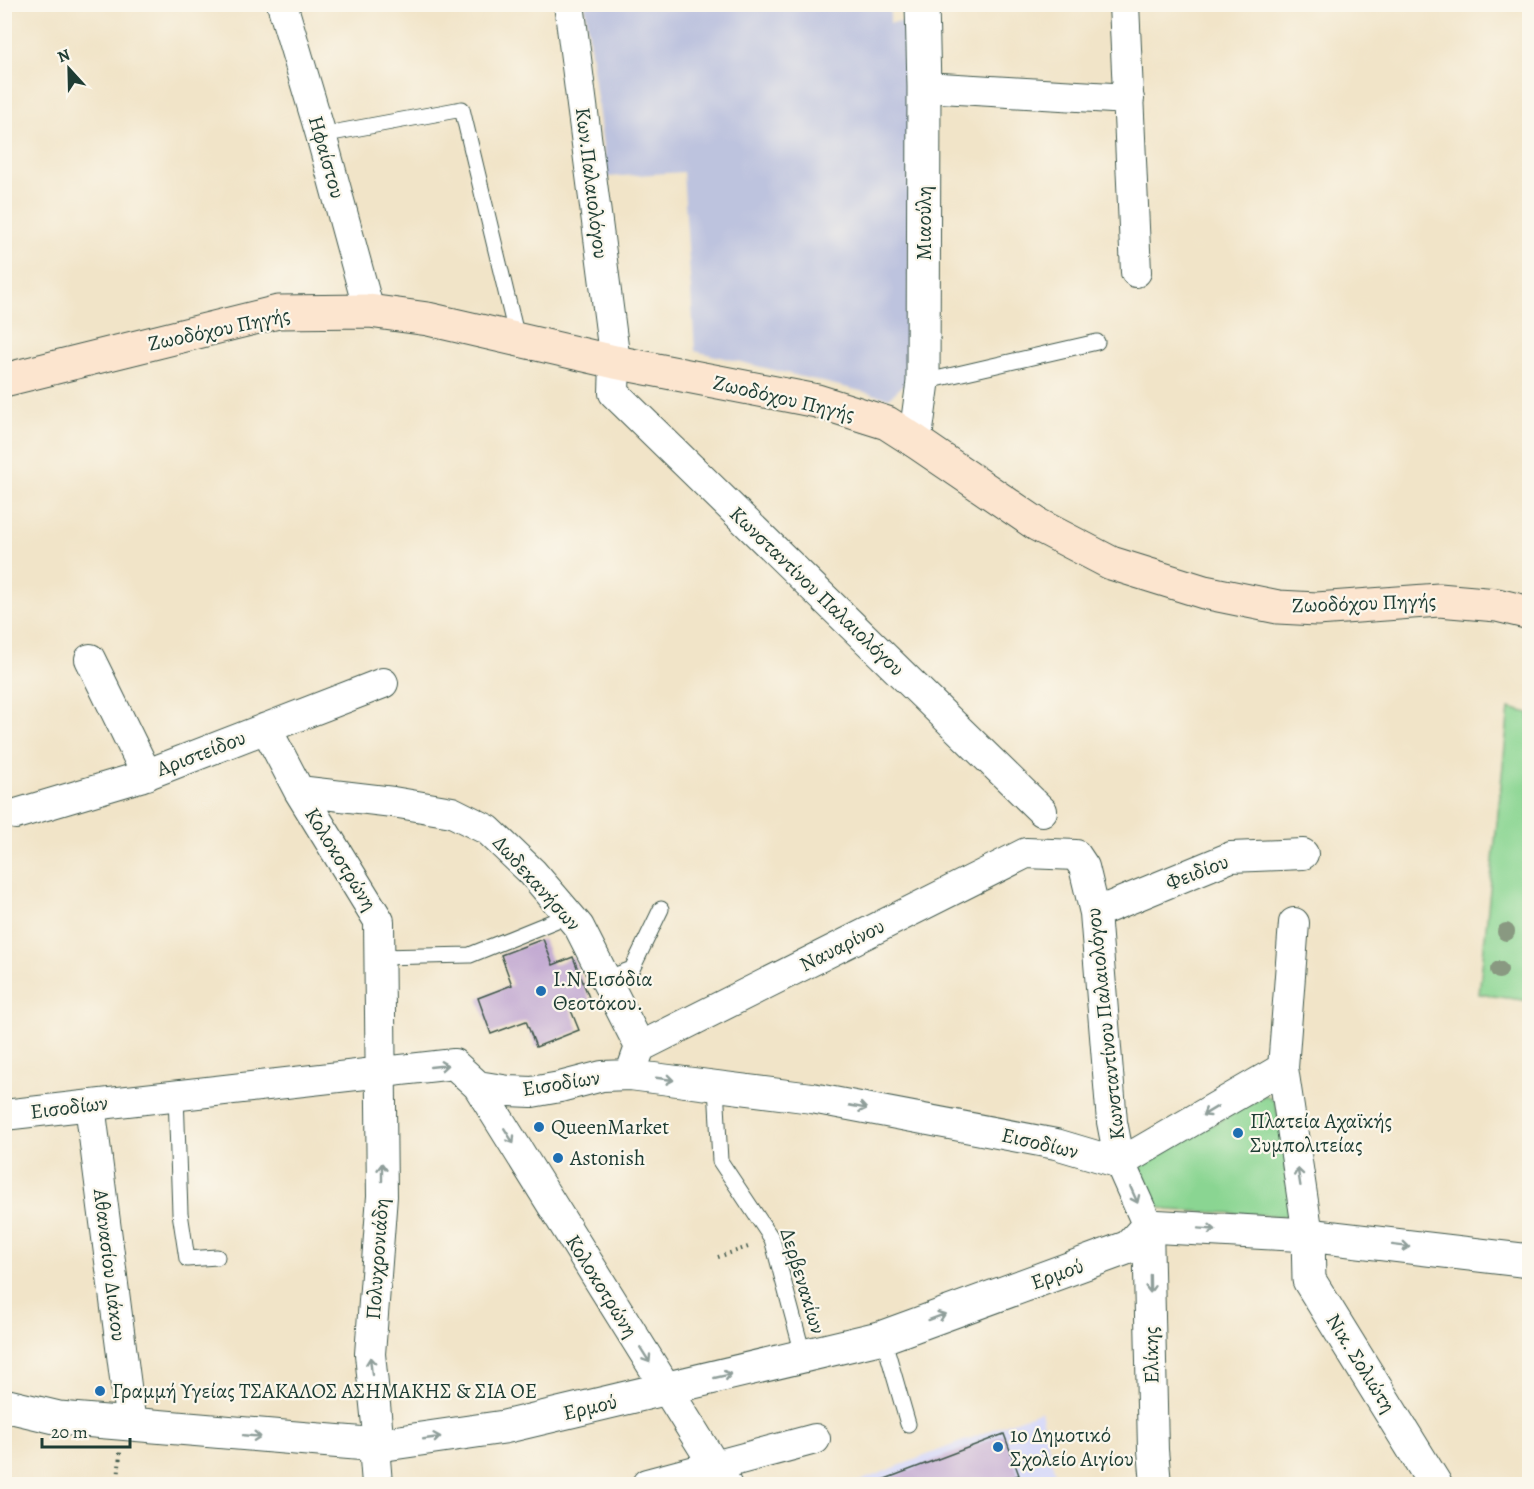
<svg xmlns="http://www.w3.org/2000/svg" width="1534" height="1489" font-family="Alegreya,serif">
<rect width="100%" height="100%" fill="#fbf7ec"/>
<filter id="ink" filterUnits="userSpaceOnUse"><feTurbulence type="fractalNoise" baseFrequency=".0167" numOctaves="2"/><feDisplacementMap in="SourceGraphic" scale="12" xChannelSelector="R" yChannelSelector="G"/><feConvolveMatrix kernelMatrix="1 2 1 2 8 2 1 2 1" color-interpolation-filters="sRGB"/></filter>
<filter id="wash" filterUnits="userSpaceOnUse"><feTurbulence type="fractalNoise" baseFrequency=".008" numOctaves="4" result="noise"/><feDisplacementMap in="SourceGraphic" scale="24" xChannelSelector="R" yChannelSelector="G"/><feGaussianBlur stdDeviation="1.35" result="paint"/><feColorMatrix in="noise" values="0 0 0 0 0 0 0 0 0 0 0 0 0 0 0 0 0 1.4 0 .05"/><feComposite in="paint" operator="in"/></filter>
<g filter="url(#wash)">
<rect width="100%" height="100%" fill="#f1e4c8"/>
<path fill="#d5d8f9" d="M1041 1411 1057 1484H852Z"/>
<path fill="#bdc3de" d="M585 5H890V23L906 22V70H910L909 380 889 398 695 351 683 172 607 177Z"/>
<path fill="#8ad592" stroke="#548963" stroke-width="1.5" d="M1509 708 1529 713V1001L1479 994Z
M1265 1095 1275 1101 1301 1217 1168 1210 1156 1206 1140 1165Z"/>
<g id="blocks">
<path fill="#c3aad2" d="M543 939 553 965 573 957 590 1000 570 1008 579 1030 536 1047 526 1021 491 1034 478 998 512 985 501 955Z
M1004 1434 1019 1475 994 1484H872Z"/>
</g>
</g>
<g filter="url(#ink)">
<use href="#blocks" fill-opacity="0" stroke="#3e564a" stroke-width="1.5"/>
<g fill="none" stroke-linecap="round" stroke-linejoin="round">
<g stroke="#3e564a" stroke-width="17">
<path id="service" d="M321 135 462 109 517 338
M923 382 1097 342
M379 957 470 955 569 915
M605 979 632 969 661 909
M716 1086 720 1161 772 1239 804 1358
M176 1094 180 1213 187 1259 217 1257
M883 1337 908 1424"/>
</g>
<g stroke="#3e564a" stroke-width="32">
<path id="minor" d="M282 4 321 135 369 311
M569 4 615 362 614 393 1042 811
M1124 4 1136 272
M924 87 1129 99
M90 659 147 775
M266 728 299 791 379 921 382 1196 370 1354 379 1445
M299 791 393 802 452 812 488 830 532 872 579 927 640 1047
M16 814 140 777 383 683
M1095 913 1231 857 1303 854
M1283 1068 1294 923
M630 1075 640 1047 1026 853 1076 855 1084 867 1095 913 1112 1122 1120 1163 1148 1226 1153 1450 1156 1484
M478 1086 726 1484
M90 1105 131 1425
M4 1115 454 1064 478 1086 509 1091 532 1092 560 1087 602 1076 630 1075 812 1098 1056 1144 1120 1163
M1120 1163 1283 1068 1308 1235
M374 1446 377 1484
M647 1484 815 1439"/>
</g>
<g stroke="#3e564a" stroke-width="35">
<path id="tertiary" d="M915 441 923 382 924 87 922 4
M1308 1235 1309 1280 1435 1484
M4 1405 59 1418 379 1445 504 1427 883 1337 1129 1247 1148 1226 1308 1235 1530 1261"/>
</g>
<g stroke="#3e564a" stroke-width="35">
<path id="secondary" d="M4 380 278 312 369 311 428 319 615 362 817 401 887 423 915 441 1038 525 1111 563 1204 592 1278 607 1317 609 1439 600 1497 605 1530 613"/>
</g>
<path stroke="#3e564a" stroke-width="4" stroke-dasharray="1.5 4.5" stroke-linecap="butt" d="M718 1257 751 1246
M118 1484 120 1452"/>
<use href="#service" stroke="#fff" stroke-width="15"/>
<use href="#minor" stroke="#fff" stroke-width="30"/>
<use href="#tertiary" stroke="#fff" stroke-width="33"/>
<use href="#secondary" stroke="#fce5cf" stroke-width="33"/>
</g>
<g fill="#899981">
<circle cx="1506" cy="932" r="9"/>
<circle cx="1499" cy="970" r="9"/>
</g>
<defs><path id="oneway-shaft" d="M-6 0H5M1.5-3L5.5 0L1.5 3" fill="none" stroke-width="1.6" stroke-linecap="round" stroke-linejoin="round" transform="scale(1.5)"/></defs>
<g stroke="#8f9e9a">
<use href="#oneway-shaft" transform="translate(439 1066) rotate(-6)"/>
<use href="#oneway-shaft" transform="translate(665 1079) rotate(8)"/>
<use href="#oneway-shaft" transform="translate(858 1107) rotate(11)"/>
<use href="#oneway-shaft" transform="translate(1210 1111) rotate(149)"/>
<use href="#oneway-shaft" transform="translate(509 1136) rotate(58)"/>
<use href="#oneway-shaft" transform="translate(382 1172) rotate(-90)"/>
<use href="#oneway-shaft" transform="translate(1299 1177) rotate(-99)"/>
<use href="#oneway-shaft" transform="translate(1134 1195) rotate(66)"/>
<use href="#oneway-shaft" transform="translate(1207 1229) rotate(4)"/>
<use href="#oneway-shaft" transform="translate(1401 1246) rotate(7)"/>
<use href="#oneway-shaft" transform="translate(1150 1284) rotate(89)"/>
<use href="#oneway-shaft" transform="translate(937 1317) rotate(-20)"/>
<use href="#oneway-shaft" transform="translate(645 1355) rotate(58)"/>
<use href="#oneway-shaft" transform="translate(371 1366) rotate(-96)"/>
<use href="#oneway-shaft" transform="translate(723 1376) rotate(-13)"/>
<use href="#oneway-shaft" transform="translate(252 1436) rotate(5)"/>
<use href="#oneway-shaft" transform="translate(432 1438) rotate(-8)"/>
</g>
</g>
<g fill="#1f6fb2" stroke="#fbf7ec" stroke-width="2">
<circle cx="541" cy="991" r="6"/>
<circle cx="539" cy="1127" r="6"/>
<circle cx="1238" cy="1133" r="6"/>
<circle cx="558" cy="1158" r="6"/>
<circle cx="100" cy="1391" r="6"/>
<circle cx="998" cy="1447" r="6"/>
</g>
<g text-anchor="middle" stroke-width="4.5" stroke-linejoin="round" paint-order="stroke">
<g font-size="21" fill="#1f3d34" stroke="#fbf7ec">
<text transform="translate(327 157) rotate(74)" y="7">Ηφαίστου</text>
<text transform="translate(592 183) rotate(83)" y="7">Κων.Παλαιολόγου</text>
<text transform="translate(924 223) rotate(-90)" y="7">Μιαούλη</text>
<text transform="translate(219 329) rotate(-12)" y="7">Ζωοδόχου Πηγής</text>
<text transform="translate(784 398) rotate(13)" y="7">Ζωοδόχου Πηγής</text>
<text transform="translate(817 591) rotate(44)" y="7">Κωνσταντίνου Παλαιολόγου</text>
<text transform="translate(1364 603) rotate(-2)" y="7">Ζωοδόχου Πηγής</text>
<text transform="translate(201 753) rotate(-21)" y="7">Αριστείδου</text>
<text transform="translate(341 859) rotate(58)" y="7">Κολοκοτρώνη</text>
<text transform="translate(1197 872) rotate(-21)" y="7">Φειδίου</text>
<text transform="translate(537 883) rotate(48)" y="7">Δωδεκανήσων</text>
<text transform="translate(842 945) rotate(-27)" y="7">Ναυαρίνου</text>
<text transform="translate(1105 1024) rotate(-96)" y="7">Κωνσταντίνου Παλαιολόγου</text>
<text transform="translate(561 1083) rotate(-9)" y="7">Εισοδίων</text>
<text transform="translate(69 1107) rotate(-7)" y="7">Εισοδίων</text>
<text transform="translate(1040 1143) rotate(13)" y="7">Εισοδίων</text>
<text transform="translate(377 1259) rotate(-86)" y="7">Πολυχρονιάδη</text>
<text transform="translate(110 1265) rotate(83)" y="7">Αθανασίου Διάκου</text>
<text transform="translate(1057 1274) rotate(-20)" y="7">Ερμού</text>
<text transform="translate(803 1281) rotate(73)" y="7">Δερβενακίων</text>
<text transform="translate(602 1286) rotate(58)" y="7">Κολοκοτρώνη</text>
<text transform="translate(1151 1355) rotate(-91)" y="7">Ελίκης</text>
<text transform="translate(1361 1363) rotate(58)" y="7">Νικ. Σολιώτη</text>
<text transform="translate(590 1407) rotate(-13)" y="7">Ερμού</text>
</g>
<g font-size="21" fill="#1f3d34" stroke="#fbf7ec" text-anchor="start">
<text x="553" y="986">Ι.Ν Εισόδια<tspan x="553" dy="24">Θεοτόκου.</tspan></text>
<text x="1250" y="1128">Πλατεία Αχαϊκής<tspan x="1250" dy="24">Συμπολιτείας</tspan></text>
<text x="551" y="1134">QueenMarket</text>
<text x="570" y="1165">Astonish</text>
<text x="112" y="1398">Γραμμή Υγείας ΤΣΑΚΑΛΟΣ ΑΣΗΜΑΚΗΣ &amp; ΣΙΑ ΟΕ</text>
<text x="1010" y="1442">1o Δημοτικό<tspan x="1010" dy="24">Σχολείο Αιγίου</tspan></text>
</g>
</g>
<rect width="1534" height="1489" fill="none" stroke="#fbf7ec" stroke-width="24"/>
<g transform="translate(69 69) rotate(338)" stroke="#fbf7ec" stroke-width="4.5" paint-order="stroke">
<path d="M0-4.5L10 22L0 15L-10 22Z" fill="#1f3d34"/>
<text y="-9" font-size="16" font-weight="bold" text-anchor="middle" fill="#1f3d34">N</text>
</g>
<path d="M42 1438v9h88v-9" fill="none" stroke="#1f3d34" stroke-width="3"/>
<text x="51" y="1438" font-size="18" fill="#1f3d34" stroke="#fbf7ec" stroke-width="4.5" paint-order="stroke">20 m</text>
</svg>
